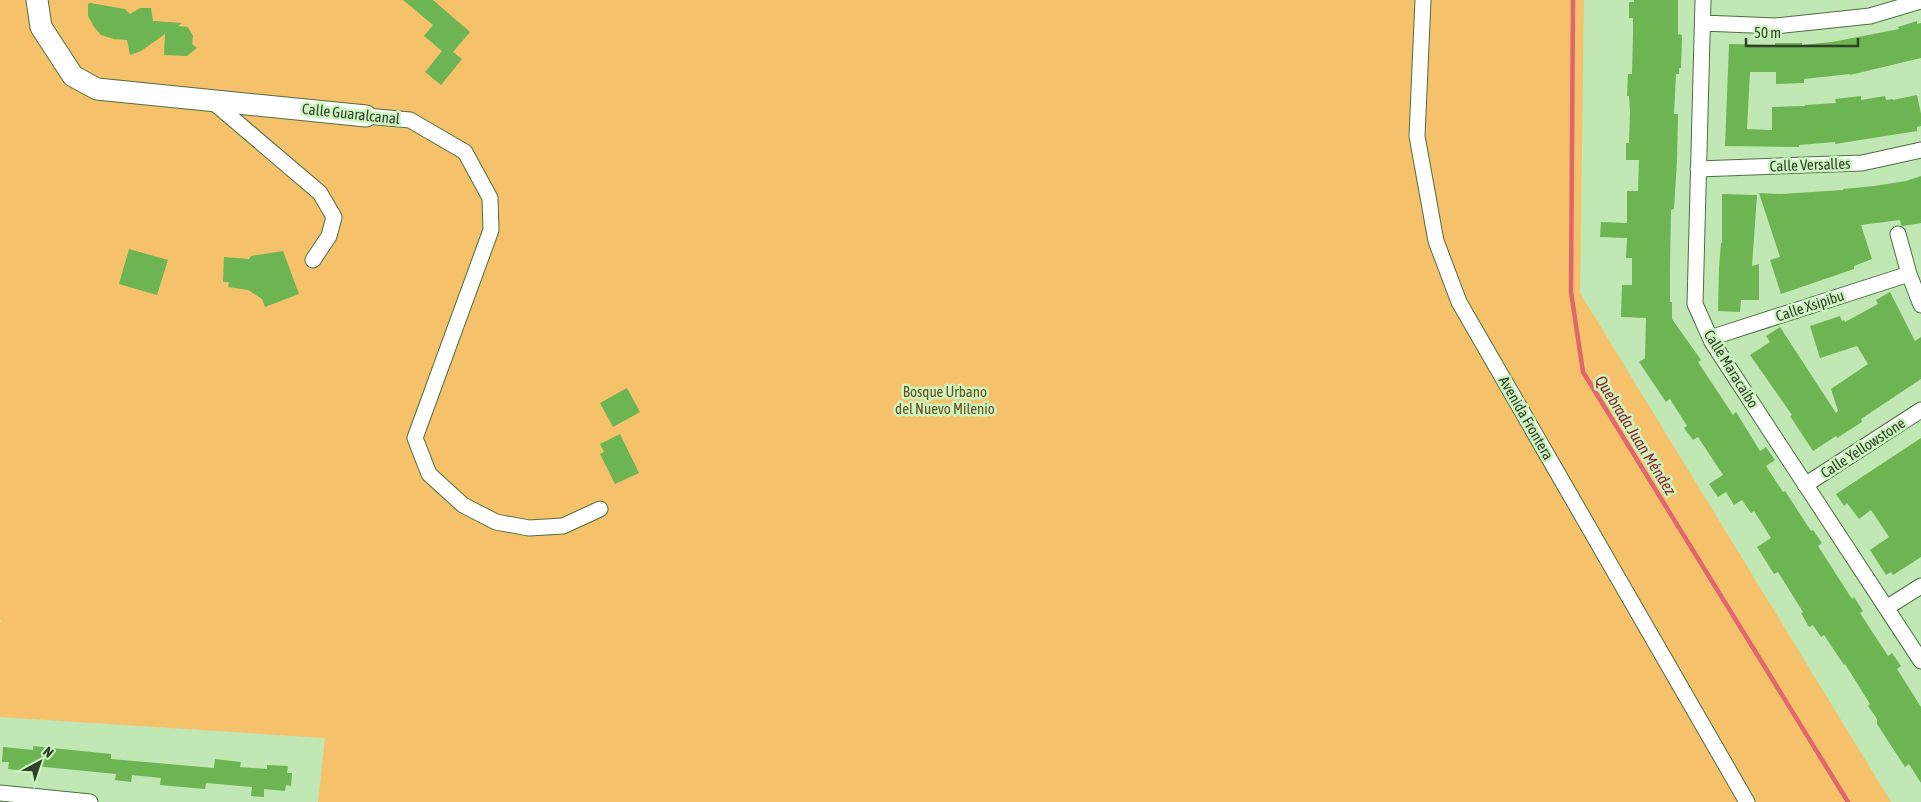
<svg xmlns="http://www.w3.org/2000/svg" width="1921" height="802" font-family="'Asap Condensed',sans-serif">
<rect width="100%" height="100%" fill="#c0e7b4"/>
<path fill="#f5c16b" d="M0 0H1584L1580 293 1891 802H318L325 738 0 717V622L2 621 0 620Z"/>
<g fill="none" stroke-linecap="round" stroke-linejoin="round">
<path stroke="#e1676f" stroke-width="4.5" d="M1573 0 1571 292 1583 372 1848 802"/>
</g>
<path fill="#6cb552" d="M403 0H433L470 32 453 52 462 59 441 85 425 72 442 51 424 36 433 25Z
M1634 0H1678V34L1682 35 1681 68H1679V74H1676L1674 114H1678L1677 161 1674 209 1671 210 1670 270V302H1672V319L1701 360 1698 362 1733 415 1736 412 1760 451 1766 447 1775 460 1766 466 1783 492 1785 491 1811 531 1813 530 1822 543 1818 546 1852 599 1854 597 1863 611 1860 613 1888 656 1892 653 1901 666 1897 669 1921 707V783L1909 764 1905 767 1877 724V719L1868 706 1870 704 1845 664 1844 665 1824 635 1821 637 1813 625 1809 627 1801 613 1803 612 1778 572 1774 574 1757 547 1771 538 1754 511 1751 513 1742 500 1734 505 1726 492 1718 497 1709 484 1723 475 1698 437 1693 440 1684 428 1687 426 1670 399 1666 402 1639 362 1645 358 1646 318 1621 317 1622 285H1632V258H1626L1627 238 1600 237 1601 222 1627 223V191H1638L1639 160H1626V143H1629L1630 112 1629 96H1627L1628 74H1632L1633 34V18H1629V2H1634Z
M90 3 125 9 130 14 140 8H151L153 21 182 23 178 26 188 27 193 36 192 44 197 48 187 56 164 55 165 34 141 51 130 55 127 40 114 39 101 35 94 27 88 16V4Z
M1917 21V24L1921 23V58L1850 75V74L1804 79V83L1776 84V72H1750L1747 129 1772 130V107L1805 106V105L1836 103 1835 99 1861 96V100L1885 96 1886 100 1893 99V100L1917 95 1921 114V126L1917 127V131L1835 144V142L1799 145V147L1725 146 1729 44 1775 45V43H1802V45L1832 42 1899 29 1898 27Z
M1921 176V223L1903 226 1901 225 1900 220 1861 225 1872 259 1854 266V269L1781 294 1770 260 1780 257 1759 193 1781 194 1843 190V189L1874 186 1906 181Z
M1722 194 1757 195 1752 266 1759 264V300H1741L1740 312 1718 311 1719 268 1721 243H1722Z
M129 249 168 260 157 295 119 284Z
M283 251 299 294 265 307 262 299 248 290 228 287 229 282H223L224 257 249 259 251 256Z
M1890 292 1915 341 1921 337V379L1861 419 1862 422 1837 438 1836 436 1813 451 1790 416 1792 415 1750 355 1770 342 1766 336 1780 327 1836 413 1838 411 1831 389 1868 364 1857 346 1820 358 1810 326 1840 316 1842 321 1844 320 1845 322 1878 304 1876 300Z
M627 388 640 412 613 427 600 403Z
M620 434 639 473 615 484 600 454 604 452 600 444Z
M1921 438V557L1893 575 1891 572 1886 575 1870 550 1889 537 1871 510 1859 519 1847 503 1844 506 1836 494Z
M33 746 111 754V759L214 768 215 759 241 762 240 767 267 769V765L288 766 287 773H292L291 786 286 785 285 791 264 789V797L251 796 252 787 206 783 205 789 160 785 161 778 132 775 131 782 115 780 116 774 25 765 24 771 8 769 9 762H2L3 747 33 750Z"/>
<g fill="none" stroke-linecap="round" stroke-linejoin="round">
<g stroke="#4d6f41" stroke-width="17">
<path id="street" d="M1423 0 1417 136 1436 241 1459 302 1747 802
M1703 0 1695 304 1712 342 1921 661
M1703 23 1775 26 1870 16 1921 1
M212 101 320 193 334 217 329 236 313 260
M366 116 410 120 465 152 490 198 491 230 415 438 429 474 463 505 496 522 529 528 563 526 600 509
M1698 169 1862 163 1921 150
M1898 234 1909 274 1921 305
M1710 338 1909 274
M1805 485 1921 410
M1886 608 1921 586
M0 793 90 802"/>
</g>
<g stroke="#4d6f41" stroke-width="23">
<path id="secondary" d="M37 0 41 27 73 76 97 89 366 116"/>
</g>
<use href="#street" stroke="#fff" stroke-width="15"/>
<use href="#secondary" stroke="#fff" stroke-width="21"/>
</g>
<g text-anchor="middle" stroke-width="5" stroke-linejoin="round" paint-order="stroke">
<g font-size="15" fill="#31402c" stroke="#cdf5c0">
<text transform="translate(351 114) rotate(6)" y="5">Calle Guaralcanal</text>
<text transform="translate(1810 165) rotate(-2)" y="5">Calle Versalles</text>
<text transform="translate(1810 306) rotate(-18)" y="5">Calle Xsipibu</text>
<text transform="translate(1731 369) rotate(58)" y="5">Calle Maracaibo</text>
<text transform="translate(1526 418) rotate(60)" y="5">Avenida Frontera</text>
<text transform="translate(1863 448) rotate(-33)" y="5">Calle Yellowstone</text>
</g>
<g font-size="15" fill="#6b5021" stroke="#cdf5c0">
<text x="945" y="397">Bosque Urbano<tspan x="945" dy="17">del Nuevo Milenio</tspan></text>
</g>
<g font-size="16" font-style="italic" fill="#942534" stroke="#cdf5c0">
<text transform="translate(1636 435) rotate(58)" y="6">Quebrada Juan Méndez</text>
</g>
</g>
<g transform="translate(40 762) rotate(40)" stroke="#cdf5c0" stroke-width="4" paint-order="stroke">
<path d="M0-4L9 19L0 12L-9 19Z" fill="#31402c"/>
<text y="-8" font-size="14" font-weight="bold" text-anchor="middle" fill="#31402c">N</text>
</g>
<path d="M1746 38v8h112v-8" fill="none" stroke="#31402c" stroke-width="2.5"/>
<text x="1754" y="38" font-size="15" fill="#31402c" stroke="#cdf5c0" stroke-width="4" paint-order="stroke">50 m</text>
</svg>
